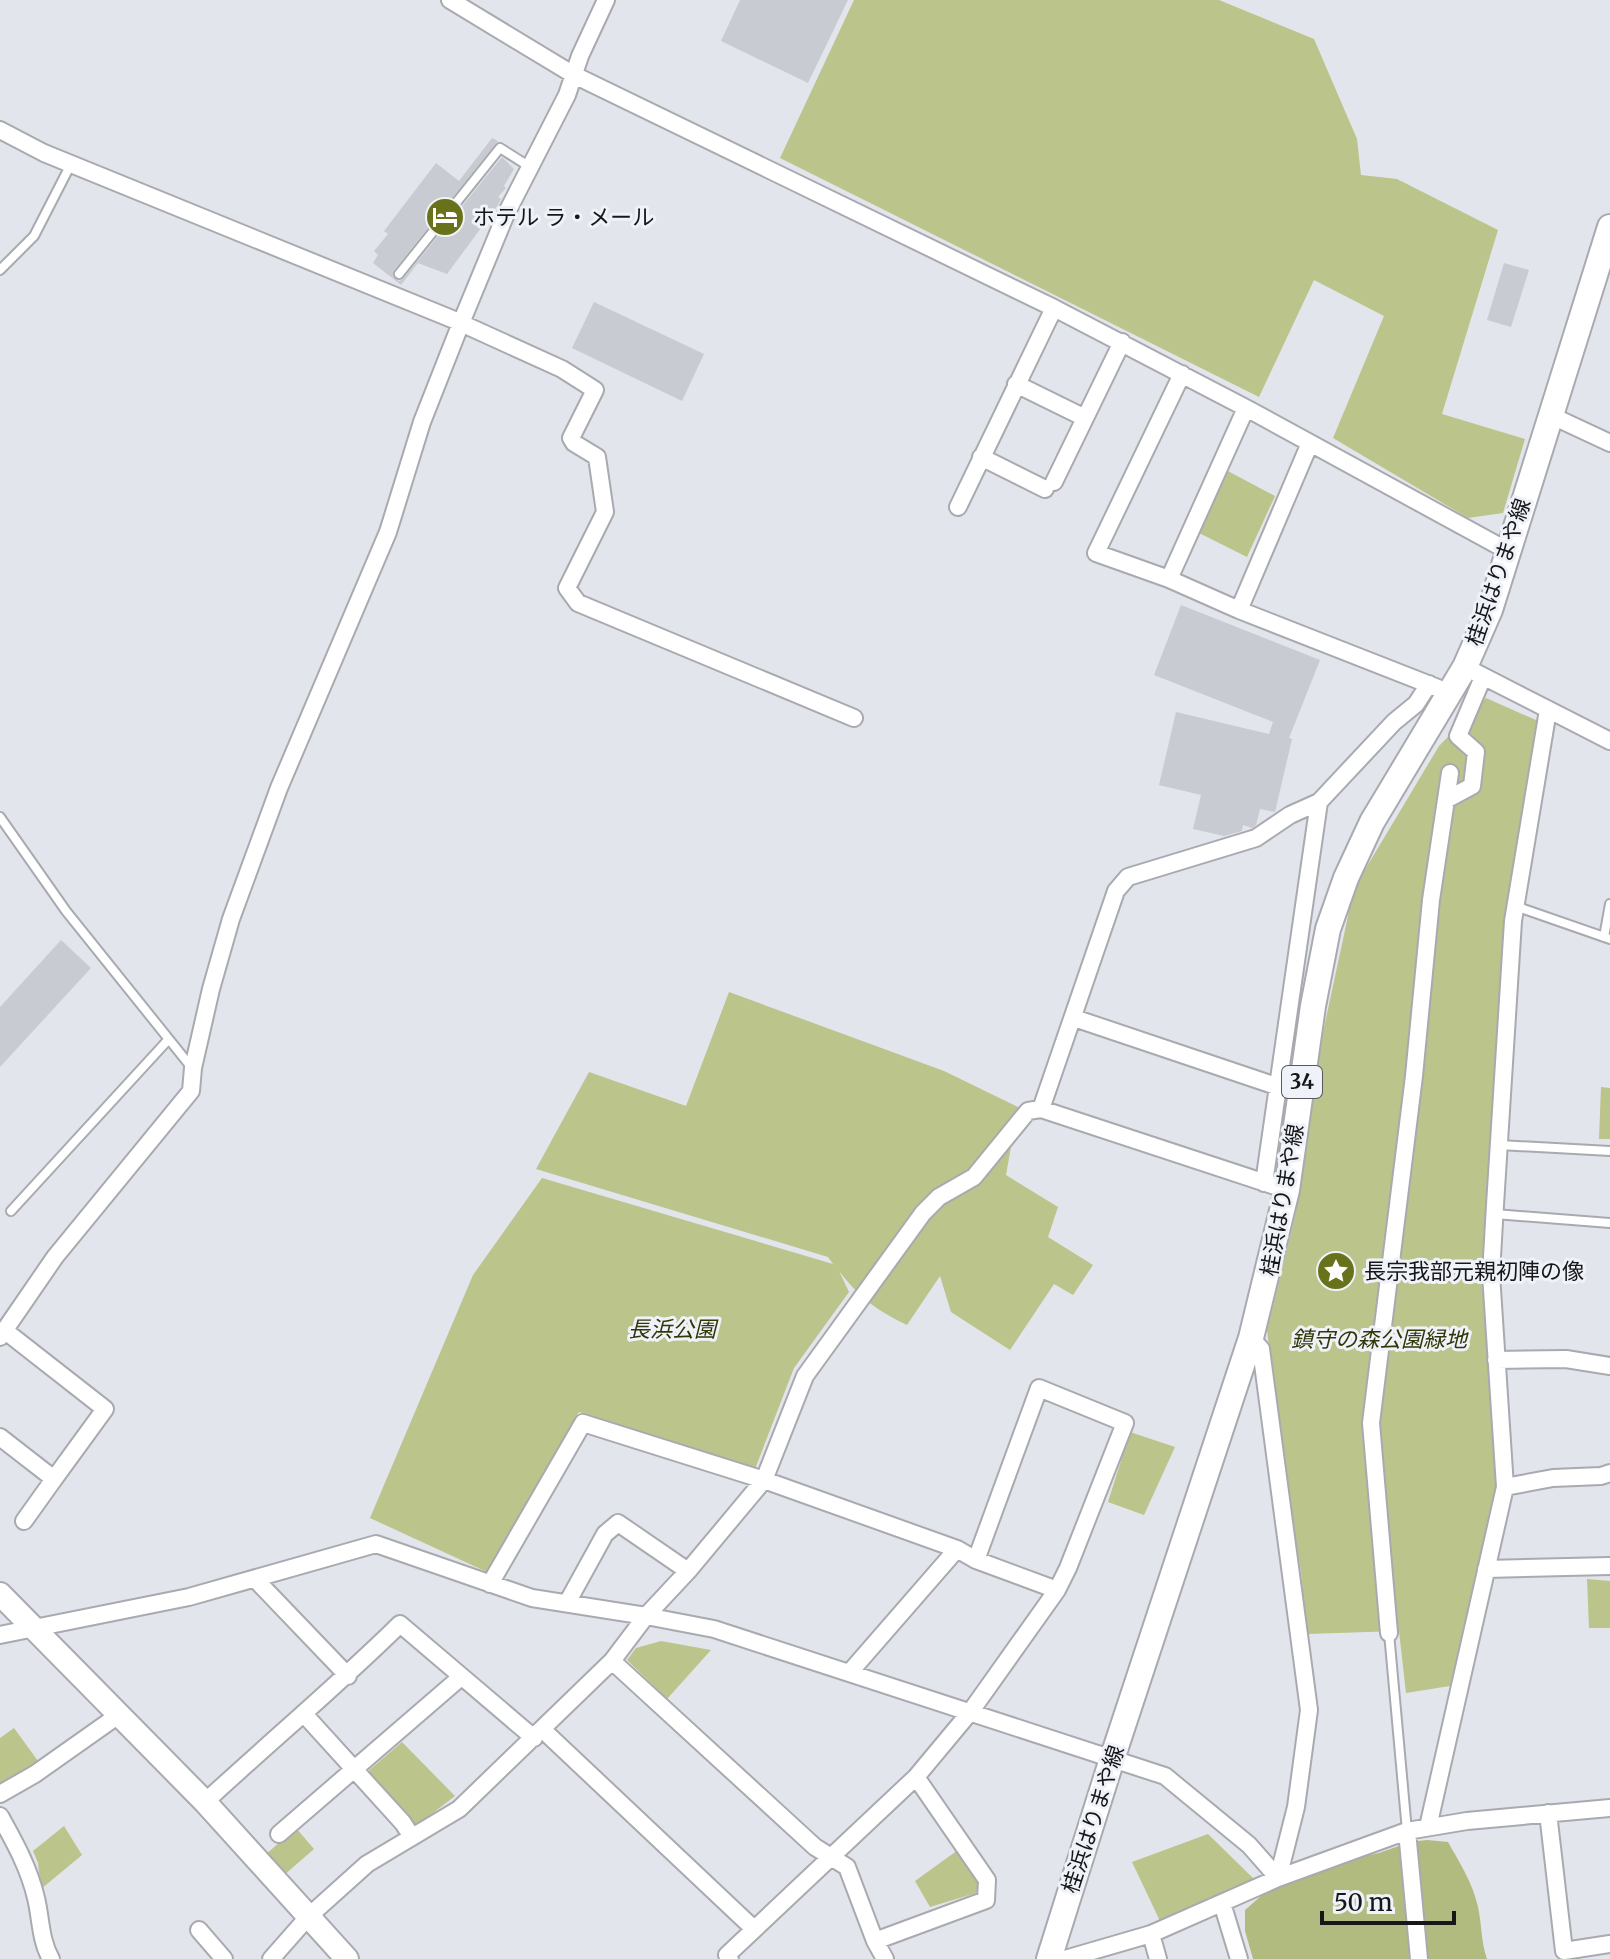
<svg xmlns="http://www.w3.org/2000/svg" width="1610" height="1959" font-family="Merriweather,'Noto Sans JP',serif">
<rect width="100%" height="100%" fill="#e2e5eb"/>
<path fill="#bbc48b" d="M854 0H1219L1314 39 1357 139 1361 175 1397 179 1498 230 1442 414 1525 439 1503 513 1468 518 1333 438 1384 316 1314 280 1259 397 780 158Z
M1224 469 1275 496 1247 557 1197 532Z
M1486 698 1545 724 1508 906 1485 1273 1496 1495 1450 1686 1406 1693 1399 1631 1307 1634 1301 1572 1283 1465 1267 1330 1295 1216 1316 1065 1354 888 1439 746Z
M729 992 944 1071 1018 1107 1006 1175 1058 1207 1048 1237 1093 1265 1073 1295 1054 1284 1010 1350 951 1312 940 1276 907 1325C876 1310 860 1298 839 1271L849 1292 794 1368 755 1469 579 1412 487 1572 370 1518 473 1275 542 1178 833 1264 828 1257 536 1169 589 1072 686 1106Z
M1601 1087 1610 1088V1139H1599Z
M1130 1432 1175 1447 1144 1515 1108 1502Z
M1587 1579 1610 1581V1628H1589Z
M661 1641 711 1650 667 1699 627 1660 636 1648Z
M14 1728 38 1761 0 1787V1738Z
M402 1742 455 1796 415 1827 367 1772Z
M64 1826 82 1855 41 1889 38 1863 33 1851Z
M296 1828 314 1849 283 1876 265 1855Z
M1208 1834 1257 1882 1160 1921 1132 1862Z
M958 1850 980 1881 976 1893 930 1907 915 1881Z"/>
<path fill="#b2bb7f" d="M1427 1840 1448 1842C1460 1863 1473 1884 1478 1907 1482 1925 1481 1942 1487 1959H1253L1245 1931V1910L1262 1895 1341 1861 1379 1853 1410 1842Z"/>
<path fill="#c8cbd1" d="M740 0H848L808 83 721 41Z
M492 138 498 141 394 270 393 277 399 281 404 278 502 157 514 169 504 186 506 188 498 197 501 199 498 205 447 274 418 263 401 285 373 263 378 255 374 251 388 234 384 231 436 163 459 181Z
M1504 263 1529 270 1511 327 1487 320Z
M594 302 704 354 682 401 572 348Z
M1181 605 1320 660 1289 738 1292 739 1275 812 1260 809 1256 825 1252 828 1243 825 1242 831 1224 836 1193 829 1201 795 1159 785 1176 712 1269 734 1273 722 1154 675Z
M61 940 91 968 0 1067V1007Z"/>
<g fill="none" stroke-linecap="round" stroke-linejoin="round">
<g stroke="#a8aab0" stroke-width="12">
<path id="lane" d="M0 270 34 236 71 164
M399 274 500 148 530 167
M0 817 66 911 192 1068
M1515 906 1610 939
M1604 937 1610 904
M1499 1145 1610 1151
M11 1211 168 1040
M1495 1214 1610 1223
M1389 1633 1407 1831"/>
</g>
<g stroke="#a8aab0" stroke-width="20">
<path id="street" d="M450 0 574 75 1054 308 1246 408 1508 551
M0 130 44 153 452 319 562 369 595 390 571 438 574 443 597 457 605 512 567 588 578 603 854 718
M1182 374 1096 553 1169 579 1239 610 1438 688
M1016 384 1079 415
M1550 415 1610 443
M981 457 1045 489
M1054 482 1122 342
M958 507 1054 308
M1169 579 1246 408
M1239 610 1310 443
M1465 667 1610 741
M1446 800 1472 786 1476 752 1458 736 1483 677
M1074 1018 1279 1087
M1041 1109 1116 891 1128 877 1256 838 1290 815 1319 802 1394 722 1416 704 1429 684
M1264 1183 1319 802
M0 1337 55 1257 191 1091 193 1068 211 989 231 919 279 788 388 532 422 422 461 323 506 214 567 95 580 56 606 0
M1251 1338 1261 1349 1309 1710 1296 1807 1278 1878
M1496 1360 1566 1359 1610 1366
M0 1437 54 1479 105 1409 4 1330
M1505 1487 1553 1478 1601 1476 1610 1473
M24 1521 54 1479
M1486 1569 1610 1566
M256 1580 348 1676
M490 1584 583 1423 764 1480 957 1549 976 1560 1057 1590 1068 1568 1125 1423 1039 1388 976 1560
M567 1603 605 1534 618 1523 688 1571
M1389 1633 1371 1423 1414 1076 1431 900 1450 773
M0 1635 189 1597 376 1544 532 1598 646 1616 714 1629 1165 1776 1249 1845 1278 1878
M612 1661 815 1847 847 1867 875 1941 885 1959
M850 1672 957 1549
M304 1714 403 1823 412 1837
M543 1730 754 1929
M0 1794 35 1774 120 1714
M205 1802C270 1742 337 1686 400 1624L534 1738
M1548 1813 1564 1951 1610 1944
M0 1816C15 1843 29 1868 36 1898 41 1918 40 1940 51 1959
M1428 1827 1505 1487 1491 1274 1495 1205 1513 921 1548 710
M1407 1831 1419 1959
M279 1834 461 1677
M1222 1903 1239 1959
M199 1930 224 1959
M1151 1934 1158 1959
M875 1941 986 1900 987 1880 916 1777
M271 1959 308 1917 367 1864 459 1809 612 1661 646 1616 688 1571 764 1480 805 1376 923 1213 939 1197 974 1177 1028 1111 1041 1109 1287 1190
M730 1959 727 1955 916 1777 971 1711 1057 1590
M1065 1959 1151 1934 1278 1878 1407 1831 1467 1821 1610 1808"/>
</g>
<g stroke="#a8aab0" stroke-width="26">
<path id="secondary" d="M0 1594 205 1802 347 1959"/>
</g>
<g stroke="#a8aab0" stroke-width="28">
<path id="primary" d="M1049 1959 1112 1759 1251 1338 1287 1190 1313 1006 1328 929 1346 878 1372 822 1465 667 1490 610 1610 227"/>
</g>
<use href="#lane" stroke="#fff" stroke-width="8"/>
<use href="#street" stroke="#fff" stroke-width="16"/>
<use href="#secondary" stroke="#fff" stroke-width="22"/>
<use href="#primary" stroke="#fff" stroke-width="24"/>
</g>
<defs>
<g id="hotel-disc" transform="scale(2)"><circle r="9.5" fill="#69721b" stroke="#eff2f8"/><path d="M-6-4.5h1.5V1H6V5H4.5V3h-9V5H-6ZM-4 0a1.8 1.8 0 1 1 3.6 0ZM.5 0V-2.5h3Q6-2.5 6 0Z" fill="#fff"/></g>
<g id="sight-disc" transform="scale(2)"><circle r="9.5" fill="#69721b" stroke="#eff2f8"/><path d="M0-6L1.8-2.2L6-1.7L2.9 1.2L3.7 5.4L0 3.3L-3.7 5.4L-2.9 1.2L-6-1.7L-1.8-2.2Z" fill="#fff"/></g>
</defs>
<g fill-rule="evenodd">
<use href="#hotel-disc" x="445" y="217"/>
<use href="#sight-disc" x="1336" y="1271"/>
</g>
<g text-anchor="middle" stroke-width="6" stroke-linejoin="round" paint-order="stroke">
<rect fill="#eff2f8" stroke="#57595c" stroke-width="2" x="1282" y="1066" width="40" height="32" rx="6"/>
<g font-size="20" font-weight="bold" fill="#161719">
<text x="1302" y="1089">34</text>
</g>
<g font-size="22" fill="#161719" stroke="#eff2f8" text-anchor="start">
<text x="473" y="225">ホテル ラ・メール</text>
<text x="1364" y="1279">長宗我部元親初陣の像</text>
</g>
<g font-size="22" fill="#161719" stroke="#eff2f8">
<text transform="translate(1498 572) rotate(-71)" y="8">桂浜はりまや線</text>
<text transform="translate(1282 1200) rotate(-80)" y="8">桂浜はりまや線</text>
<text transform="translate(1093 1819) rotate(-72)" y="8">桂浜はりまや線</text>
</g>
<g font-size="22" font-style="italic" fill="#313706" stroke="#eff2f8">
<text x="672" y="1337">長浜公園</text>
<text x="1379" y="1347">鎮守の森公園緑地</text>
</g>
</g>
<path d="M1322 1911v12h132v-12" fill="none" stroke="#161719" stroke-width="4"/>
<text x="1334" y="1911" font-size="24" fill="#161719" stroke="#eff2f8" stroke-width="6" paint-order="stroke">50 m</text>
</svg>
